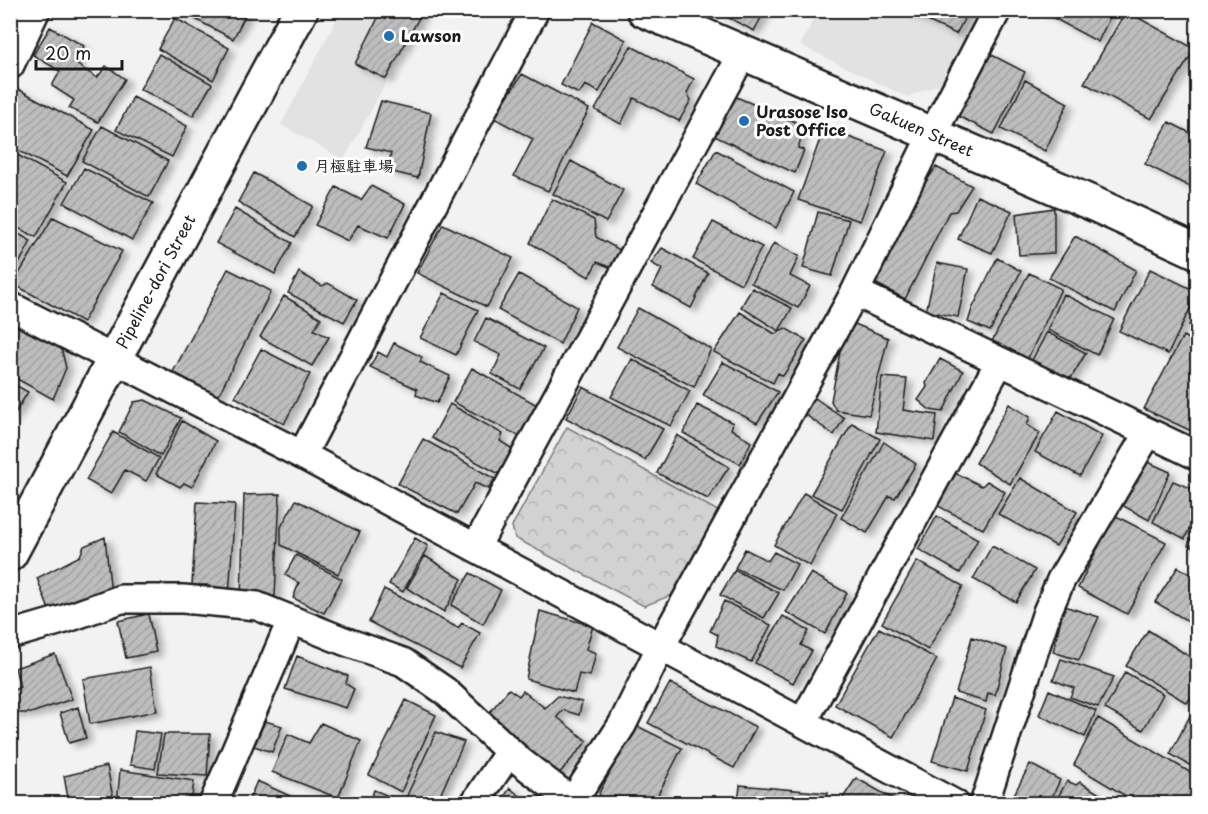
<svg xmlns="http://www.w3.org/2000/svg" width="1208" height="814" font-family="'Playpen Sans','Klee One',sans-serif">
<defs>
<pattern id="forest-crowns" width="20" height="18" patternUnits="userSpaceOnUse" patternTransform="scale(1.5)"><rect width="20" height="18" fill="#d2d2d2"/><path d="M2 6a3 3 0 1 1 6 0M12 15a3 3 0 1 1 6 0" fill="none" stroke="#b4b4b4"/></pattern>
<pattern id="building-hatch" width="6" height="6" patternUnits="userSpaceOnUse" patternTransform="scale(1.5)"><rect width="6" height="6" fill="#bdbdbd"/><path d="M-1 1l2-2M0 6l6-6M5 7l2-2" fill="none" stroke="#a2a2a2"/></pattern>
<filter id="shadow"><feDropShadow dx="6" dy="4" stdDeviation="3" flood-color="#0004"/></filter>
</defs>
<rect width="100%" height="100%" fill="#f2f2f2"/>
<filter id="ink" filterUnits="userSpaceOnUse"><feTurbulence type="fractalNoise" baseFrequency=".0167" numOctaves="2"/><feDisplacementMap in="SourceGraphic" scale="12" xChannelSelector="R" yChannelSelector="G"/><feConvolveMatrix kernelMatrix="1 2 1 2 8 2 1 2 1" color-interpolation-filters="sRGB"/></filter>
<g filter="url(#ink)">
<path fill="#e2e2e2" d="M341 11H425L344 160 281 125Z
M818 11H979L940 84 907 97 800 45Z"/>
<path fill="url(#forest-crowns)" stroke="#777" stroke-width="1.5" d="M567 427 718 511 672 595 644 606 515 538 512 526Z"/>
<path fill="url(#building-hatch)" stroke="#1c1c1c" stroke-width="1.5" filter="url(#shadow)" d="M178 10H248L233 39Z
M382 10H423L386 79 355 64Z
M714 10H765L754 31Z
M903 10H969L956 34Z
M1039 10H1113L1098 42Z
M1126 11 1195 49 1151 119 1084 83Z
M175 18 229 48 213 80 158 49Z
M593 22 626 40 599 92 585 85 579 94 561 85Z
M50 27 84 46 75 63 97 78 106 66 125 79 98 122 69 108 74 100 52 86 60 71 33 55Z
M631 46 694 79 687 93 691 100 679 121 634 98 621 124 595 110Z
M159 54 212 84 193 116 140 89Z
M990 54 1025 72 994 134 956 115Z
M522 74 589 109 548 191 514 176 533 139 494 118Z
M1025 80 1068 103 1045 151 1001 129Z
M18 89 94 130 67 176 10 146V104Z
M734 96 805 126 798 148 804 150 795 173 714 136Z
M133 97 187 126 172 157 116 130Z
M381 101 431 113 418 178 388 171 391 153 366 147Z
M1169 122 1198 137V191L1145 164Z
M102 126 168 161 149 197 82 161Z
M824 128 887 151 860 221 798 200Z
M716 150 794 192 776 228 696 184Z
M10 151 67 182 36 237 10 224Z
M571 161 623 190 606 222 553 194Z
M936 167 972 186 956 211 949 212 905 299 875 283 873 275 916 196Z
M84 168 153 203 132 240 64 203Z
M254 173 313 206 295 237 238 202Z
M371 186 405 204 388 238 358 225 348 241 315 225 336 187 361 200Z
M977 196 1012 211 992 253 958 239Z
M552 199 594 220 596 237 620 250 612 268 597 262 589 277 530 243Z
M1054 208V253L1019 255 1016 214Z
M235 209 292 243 275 274 216 243Z
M818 212 849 220 832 276 803 268Z
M53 217 122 251 83 322 13 284Z
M713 222 762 247 741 284 693 259Z
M443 224 513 258 487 307 417 273Z
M10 229 31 241 10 281Z
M1075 236 1136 270 1115 312 1049 278Z
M774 243 799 256 790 276 810 286 798 308 751 283Z
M662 248 708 273 691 308 653 287 662 269 651 263Z
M997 258 1021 271 990 331 968 322 972 309Z
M937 263 968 269 958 317 926 311Z
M228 269 271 291 218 396 173 372Z
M1150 269 1198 292 1168 354 1119 331Z
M299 272 322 286 328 283 357 300 344 322 288 293Z
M1029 273 1061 289 1026 362 991 343Z
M519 274 577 307 560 344 498 310Z
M752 288 792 308 779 331 741 307Z
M444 293 478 310 456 355 420 338Z
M1063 294 1114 319 1097 355 1048 330Z
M284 296 321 318 314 330 329 337 312 366 260 337Z
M638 308 711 349 694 387 617 347Z
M1198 308V330L1189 326Z
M740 312 775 334 785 328 806 340 783 376 778 373 773 383 714 352Z
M486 318 544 348 520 389 492 374 501 355 474 342Z
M10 320 61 347 66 368 53 399 10 375Z
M855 324 888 338 869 415 836 410 831 401 842 341Z
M1047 332 1086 353 1071 378 1030 364Z
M1183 336 1198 344V434L1144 409Z
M394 343 422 357 420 362 450 376 437 403 416 395 417 389 370 367 378 352 387 357Z
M261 349 310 374 284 424 235 397Z
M632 359 690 391 671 426 611 397Z
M940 359 963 371 943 412 930 410 918 400 927 387 926 383Z
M723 362 778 392 757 423 703 395Z
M472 368 537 405 519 436 453 402Z
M882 377 907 379 903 410 937 415 934 441 876 432Z
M10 382 28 392 10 421Z
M583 387 663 429 645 460 566 418Z
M809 394 844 418 834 435 799 410Z
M145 400 181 418 161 456 119 432 134 402Z
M450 404 503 434 500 441 514 450 499 474 432 438Z
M1009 404 1030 417 1027 425 1040 433 1010 484 976 463Z
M697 405 733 423 731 429 751 442 740 464 683 433Z
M1058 411 1102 436 1080 476 1035 452Z
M182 421 216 441 192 487 184 483 180 487 156 474Z
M852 423 880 439 842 509 811 494Z
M113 432 159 458 146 481 125 470 111 494 86 480Z
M677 435 729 467 708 499 657 473Z
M423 439 495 479 488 489 475 483 457 514 398 484Z
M884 442 916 464 895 498 889 496 867 533 841 518Z
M1141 459 1170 472 1149 520 1120 504Z
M955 473 982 486 987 481 1005 492 983 529 938 506Z
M1020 478 1077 512 1056 546 998 514Z
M1173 481 1198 491V507L1185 539 1153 522Z
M804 493 837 513 810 566 774 545Z
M280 494 275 596 241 597 244 495Z
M296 500 360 532 338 574 281 545V527Z
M197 502 235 504 229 596H207V585H192Z
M1114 515 1166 542 1127 614 1078 588Z
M937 516 978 539 960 573 918 549Z
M1198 523V550L1188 545Z
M105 537 111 594 51 615 37 578 80 556 84 546Z
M415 538 428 546 403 592 389 584Z
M992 546 1035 570 1016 602 973 579Z
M745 549 768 561 774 552 797 564 783 590 735 568Z
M296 555 342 579 324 613 293 598 299 583 285 575Z
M425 556 462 579 444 612 407 588Z
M917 561 963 586 928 650 882 623Z
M1178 567 1198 579V627L1155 602Z
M735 570 779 593 764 618 720 595Z
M470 573 501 590 483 624 451 605Z
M811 573 847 593 825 634 786 612Z
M384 589 458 628 462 623 480 633 460 668 369 622Z
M724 601 771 625 751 662 716 646 718 635 710 631Z
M1064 606 1099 617 1079 660 1053 652Z
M540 611 593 626 586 649 596 653 590 676 579 674 574 693 526 679Z
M148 614 156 652 126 658 118 621Z
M783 616 809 631 801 645 812 651 793 683 755 663Z
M879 628 937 659 893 737 835 705Z
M1148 630 1198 662V686L1187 703 1126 666Z
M972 637 1007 649 995 695 988 693 986 702 956 693Z
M55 654 72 699 31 713H12L10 692 20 687 15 668Z
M297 656 348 676 346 684 354 689 346 708 285 689Z
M1061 659 1114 677 1098 707 1070 697 1074 688 1053 680Z
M150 667 157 711 90 724 83 679Z
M1125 672 1163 694 1143 730 1105 709Z
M670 683 756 727 734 768 648 723Z
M509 689 519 696 523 691 545 708 558 696 582 702 579 715 563 710 557 717 587 741 558 775 506 734 489 713Z
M1049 690 1096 711 1085 737 1039 715Z
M952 698 986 710 968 771 932 761Z
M406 700 436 715 401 792 369 775Z
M78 707 86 738 69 743 60 713Z
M1193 710 1198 713V770L1170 754Z
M1098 718 1198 777V804H1139L1074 765Z
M265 721 282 726 272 752 254 746Z
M321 723 361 741 338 798 272 772 288 734 309 743Z
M635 725 682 748 653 804H603L599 793Z
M135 731 161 734 155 769 130 765Z
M436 732 464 742 436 804H369L374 790 404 802Z
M164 734H210L207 776 158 773Z
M1030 764 1060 780 1049 804H1009Z
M107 766 113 798 81 804H69L64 776Z
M120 770 194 781 191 804H117Z
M856 778 902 804H839Z
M257 781 290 796 288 804H247Z
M1067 781 1076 785 1080 782 1116 804H1054Z
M740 785 828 793 826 804H738Z
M510 788 530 804H499Z"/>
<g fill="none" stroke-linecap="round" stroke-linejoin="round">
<g stroke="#1c1c1c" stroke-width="32">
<path id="street" d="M10 65 36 10
M855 292 1198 456
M10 306 302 455 955 804
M302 455 535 10
M476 547 743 53
M10 635 65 619 121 599H183L257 606 344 641 403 662 445 691 521 762 576 804
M803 722 1000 361
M573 801 622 725 661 646 855 292 932 135 997 10
M213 804 291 621
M474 804 509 752
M984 804 1047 612 1061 580 1148 433"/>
</g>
<g stroke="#1c1c1c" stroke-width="38">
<g id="secondary">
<path id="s1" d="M644 10 1096 205 1198 252"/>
<path id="s2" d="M10 554 301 10"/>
</g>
</g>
<use href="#street" stroke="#fff" stroke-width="27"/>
<use href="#secondary" stroke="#fff" stroke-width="33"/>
</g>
</g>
<g fill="#1f6fb2" stroke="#fff" stroke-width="2">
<circle cx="389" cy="36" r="6"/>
<circle cx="744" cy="121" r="6"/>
<circle cx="302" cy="166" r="6"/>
</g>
<g text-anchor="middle" stroke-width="6" stroke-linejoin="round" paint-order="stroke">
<g font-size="16" font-weight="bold" fill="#1c1c1c" stroke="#fff" text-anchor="start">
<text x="401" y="42">Lawson</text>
<text x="756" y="118">Urasose Iso<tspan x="756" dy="18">Post Office</tspan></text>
<text x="314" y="172">月極駐車場</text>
</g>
<g font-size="16" fill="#1c1c1c" stroke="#fff">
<text dy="6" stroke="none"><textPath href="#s1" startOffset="302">Gakuen Street</textPath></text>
<text dy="6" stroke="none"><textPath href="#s2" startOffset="309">Pipeline-dori Street</textPath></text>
</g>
</g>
<rect width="1208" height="814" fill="none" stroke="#fff" stroke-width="36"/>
<rect x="18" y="18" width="1172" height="778" fill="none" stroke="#1c1c1c" stroke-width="2" filter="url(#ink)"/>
<path d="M36 60v9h86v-9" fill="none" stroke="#1c1c1c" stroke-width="3"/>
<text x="45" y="60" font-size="18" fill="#1c1c1c" stroke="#ffffff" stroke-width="4.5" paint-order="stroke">20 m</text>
</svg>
